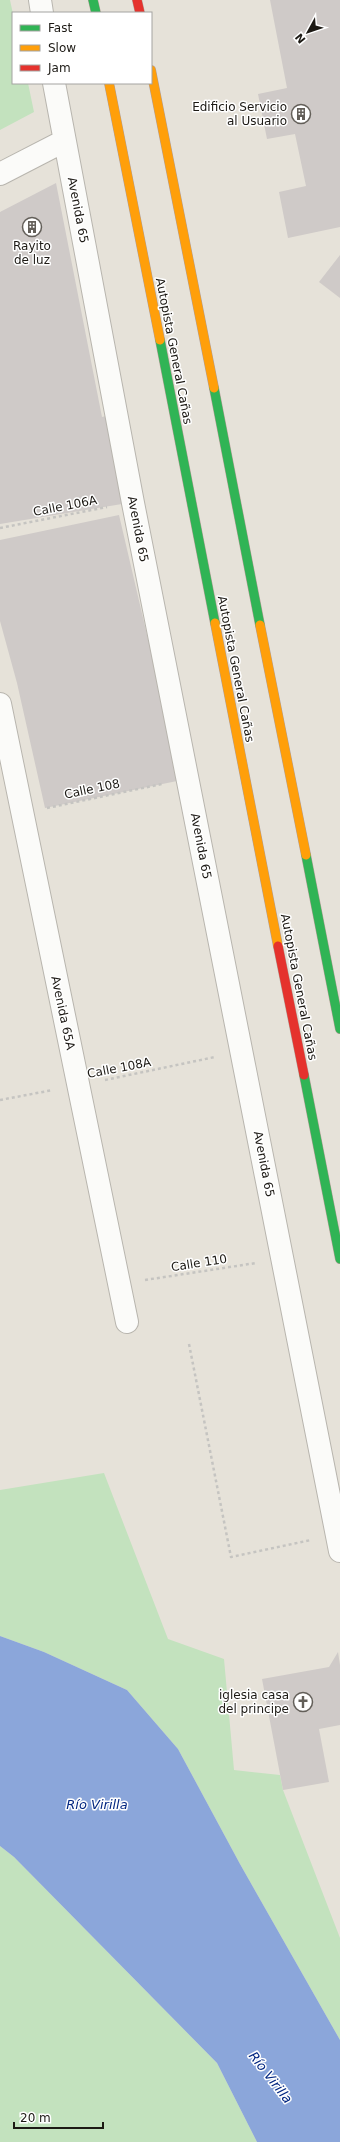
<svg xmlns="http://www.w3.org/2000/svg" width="340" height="2142" font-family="'DejaVu Sans',sans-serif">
<rect width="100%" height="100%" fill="#e6e2d9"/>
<path fill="#c3e2be" d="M0 0H10L13 14V83H28L34 112 0 130Z
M104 1473 168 1639 224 1659 234 1770 280 1775 283 1790 340 1938V2040L240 1864 178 1749 127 1690 44 1652 0 1636V1490Z
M0 1846 14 1857 217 2063 257 2142H0Z"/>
<path fill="#8ba6da" d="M0 1636 44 1652 127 1690 178 1749 240 1864 340 2040V2142H257L217 2063 14 1857 0 1846Z"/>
<path fill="#cfcac8" d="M270 0H340V227L288 238 279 192 306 186 295 134 267 139 258 94 287 88Z
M56 183 102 417 106 416 122 504 0 524V212Z
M340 255V298L319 282Z
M119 515 151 652 177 781 45 808 17 683 0 621V540Z
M338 1652 340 1665V1725L319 1729 329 1782 283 1790 262 1679 329 1667Z"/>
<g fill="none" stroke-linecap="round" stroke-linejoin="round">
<g stroke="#b8b5ae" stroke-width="24">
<path id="street" d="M40 0 42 13
M54 83 133 503 340 1551
M0 174 64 141
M0 704 127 1322"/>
</g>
<g stroke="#b09d95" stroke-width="10">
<path id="fast" d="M93 0 96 13
M160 340 215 623
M214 388 260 625
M306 855 340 1029
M304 1075 340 1259"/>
</g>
<g stroke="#b09d95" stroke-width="10">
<path id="slow" d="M151 70 214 388
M109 83 160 340
M215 623 278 946
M260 625 306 855"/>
</g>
<g stroke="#b09d95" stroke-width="10">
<path id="jam" d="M137 0 140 13
M278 946 304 1075"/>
</g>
<path stroke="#c5c4c1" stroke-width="2.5" stroke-dasharray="3 3" stroke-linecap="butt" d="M0 528 107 507
M47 808 162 784
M105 1080 215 1057
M0 1100 53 1090
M145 1280 256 1263
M189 1344 231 1557 311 1540"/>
<use href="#street" stroke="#fbfbf9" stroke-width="22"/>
<use href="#fast" stroke="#30b455" stroke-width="9"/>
<use href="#slow" stroke="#ff9f0a" stroke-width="9"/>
<use href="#jam" stroke="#e5322d" stroke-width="9"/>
</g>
<defs>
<g id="building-ring" transform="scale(1)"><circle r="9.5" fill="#fff" stroke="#635f59" stroke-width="1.5"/><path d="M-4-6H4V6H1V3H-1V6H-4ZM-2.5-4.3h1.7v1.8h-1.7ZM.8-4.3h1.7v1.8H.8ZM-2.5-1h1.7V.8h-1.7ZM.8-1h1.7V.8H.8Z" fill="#635f59"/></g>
<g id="church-ring" transform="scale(1)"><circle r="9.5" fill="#fff" stroke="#635f59" stroke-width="1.5"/><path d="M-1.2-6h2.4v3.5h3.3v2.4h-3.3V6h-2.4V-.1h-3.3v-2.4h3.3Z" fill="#635f59"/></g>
</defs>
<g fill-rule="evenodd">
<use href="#building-ring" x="301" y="114"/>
<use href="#building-ring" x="32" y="227"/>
<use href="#church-ring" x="303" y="1702"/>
</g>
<g text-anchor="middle" stroke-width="3" stroke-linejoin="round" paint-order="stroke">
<g font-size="12" fill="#1c1914" stroke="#fff" text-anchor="end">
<text x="287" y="111">Edificio Servicio<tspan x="287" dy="14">al Usuario</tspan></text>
<text x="32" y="250" text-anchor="middle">Rayito<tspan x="32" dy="14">de luz</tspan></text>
<text x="289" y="1699">iglesia casa<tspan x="289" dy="14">del principe</tspan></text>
</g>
<g font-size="12" fill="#1c1914" stroke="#fff">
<text transform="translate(78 210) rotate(79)" y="4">Avenida 65</text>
<text transform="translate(174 351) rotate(79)" y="4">Autopista General Cañas</text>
<text transform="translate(65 506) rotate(-11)" y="4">Calle 106A</text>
<text transform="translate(138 529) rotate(79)" y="4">Avenida 65</text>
<text transform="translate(236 669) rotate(79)" y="4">Autopista General Cañas</text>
<text transform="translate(92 789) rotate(-12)" y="4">Calle 108</text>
<text transform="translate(201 846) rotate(79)" y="4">Avenida 65</text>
<text transform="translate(299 987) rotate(79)" y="4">Autopista General Cañas</text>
<text transform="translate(63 1013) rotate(78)" y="4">Avenida 65A</text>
<text transform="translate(119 1068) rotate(-11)" y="4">Calle 108A</text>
<text transform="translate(264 1164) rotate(79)" y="4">Avenida 65</text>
<text transform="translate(199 1263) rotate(-9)" y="4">Calle 110</text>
</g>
<g font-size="13" font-style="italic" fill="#022681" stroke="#fff">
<text x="97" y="1809">Río Virilla</text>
<text transform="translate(271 2077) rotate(52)" y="5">Río Virilla</text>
</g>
</g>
<rect x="12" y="12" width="140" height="72" fill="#ffffff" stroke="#a4a3a1"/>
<rect x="20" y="25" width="20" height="6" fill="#30b455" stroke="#a4a3a1"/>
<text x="48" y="32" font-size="12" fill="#1c1914">Fast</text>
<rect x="20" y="45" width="20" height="6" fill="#ff9f0a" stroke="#a4a3a1"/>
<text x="48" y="52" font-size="12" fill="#1c1914">Slow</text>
<rect x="20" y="65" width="20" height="6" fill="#e5322d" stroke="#a4a3a1"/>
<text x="48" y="72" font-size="12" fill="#1c1914">Jam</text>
<g transform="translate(308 32) rotate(230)" stroke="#ffffff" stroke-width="3" paint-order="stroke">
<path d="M0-3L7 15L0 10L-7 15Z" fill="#1c1914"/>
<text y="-6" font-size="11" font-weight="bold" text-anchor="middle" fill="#1c1914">N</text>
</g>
<path d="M14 2122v6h89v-6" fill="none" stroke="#1c1914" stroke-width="2"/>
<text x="20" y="2122" font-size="12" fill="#1c1914" stroke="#ffffff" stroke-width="3" paint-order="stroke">20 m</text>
</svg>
